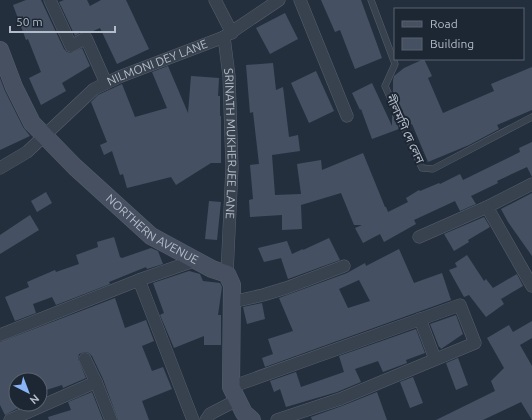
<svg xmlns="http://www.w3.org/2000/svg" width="532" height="420" font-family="Ubuntu,'Noto Sans Bengali',sans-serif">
<rect width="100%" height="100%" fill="#242f3e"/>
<path fill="#455162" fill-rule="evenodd" d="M26 0H41L64 49 67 52 71 53 82 48 90 66 62 83 66 91 41 105 29 78 41 72 28 39 26 40 13 5Z
M64 0H87L90 6 101 0H126L149 49 117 64 100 28 91 32 87 31H83L75 36 59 2Z
M321 0H361L382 58 355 69 340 30 335 32Z
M285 13 298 39 270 54 256 28Z
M424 59 432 76 428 78 443 113 494 91 491 84 532 67V110L497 125 499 129 469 145 428 162 412 124 408 126 393 92V80L394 76 404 68Z
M273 63 276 90 283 87 289 137 298 135 300 151 272 155 275 195 301 194 297 164 321 160 322 170 363 153 385 207H386L388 212 408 202 406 198 419 190 420 191 439 183 440 184 460 174 463 180 520 152 519 148 532 142V177L527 167 497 181 498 183 471 196 476 204 460 211 455 201 414 220 416 224 384 242 380 234 363 243 355 228 362 225H354L341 193 301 205 302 229 282 230V215L250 217 249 200 253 199 250 165 259 164 253 112 250 113 246 65Z
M168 66 188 113 191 76 219 78 218 96H220V116H221V163H211L176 185 171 177 127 188 123 174 120 175 112 151 104 155 100 145 107 142 91 102 98 95 122 84 135 117 167 108 152 72Z
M316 71 334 111 309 123 291 83Z
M0 78 5 91 23 127 30 136 0 150Z
M372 83 392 126V113L399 129 372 139 361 109 360 110 352 93Z
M46 192 52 203 37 212 31 201Z
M532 193V256L508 222 501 209Z
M209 201 221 202 217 240 205 239Z
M30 215 39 230 0 254V235Z
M484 217 490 227 468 240 469 242 454 251 444 234Z
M114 237 120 257 122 258 151 248 158 251 163 264 147 269 146 267 109 282 110 284 56 305 52 297 33 304 36 313 15 321 5 297 29 287 27 282 55 270 56 272 79 264 76 255 98 247 97 242Z
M329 238 340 260 288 279 281 258 264 262 258 248 287 241 292 254 303 249V250Z
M399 249 414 283 442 273 451 300 265 367 262 358 273 354 268 339 293 331 279 298 347 273 365 263 366 266ZM359 280 370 301 348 308 339 289Z
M467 255 484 281 486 279 493 288 517 274 523 286 501 299 504 304 486 317 469 295 464 297 449 270 457 267 455 263Z
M189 271 200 274 203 281 220 283 222 287 218 315H221V345H204V336L174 348 160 315 164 313 153 283Z
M115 298 125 328 146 320 154 341 142 346 152 371 163 367 172 389 142 401 149 420H118L103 379 92 356 89 353 85 352 79 354 78 359 86 378 63 388 62 385 40 392V380H16V404L18 408 5 415 0 405V342Z
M262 303 265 319 247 324 243 307Z
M456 315 463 334 441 349 440 347H439L430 324Z
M532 321V338L520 345 532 366V420L521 402 483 420H436L495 391 491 381 504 368 487 338 509 325 513 332Z
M416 329 425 353 406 360 407 363 383 372 378 361 355 369 361 382 337 392 286 407 280 389 274 392 270 381 296 372 301 387 344 372 339 356Z
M458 358 468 385 456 390 446 363Z
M413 377 423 403 410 408 400 382Z
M92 392 103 420H49L48 417 71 410 68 402Z
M377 392 387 420H312L311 417 342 406Z"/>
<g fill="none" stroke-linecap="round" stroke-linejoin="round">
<g stroke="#565f6c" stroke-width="7">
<path id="lane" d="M371 0 395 64 385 86 422 168 433 169 532 117"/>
</g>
<g stroke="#565f6c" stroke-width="13">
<g id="street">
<path d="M50 0 71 46 86 38 106 83"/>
<path d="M215 0 232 33"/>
<path d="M300 0 347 116"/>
<path id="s1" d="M224 37 229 76 232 167 227 274"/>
<path id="s2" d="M0 168 27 152 94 89 119 77 224 37 279 0"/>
<path d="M487 207 532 184"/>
<path d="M419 237 487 207 532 286"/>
<path d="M139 280 193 420"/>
<path d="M232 302 263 295 286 288 344 266"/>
<path d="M420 319 435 359"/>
<path d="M0 335 139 280 196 260"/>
<path d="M85 359 96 382 111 420"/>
<path d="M231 387 460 305 475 343 340 399 277 420"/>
<path d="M10 420 96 382"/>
<path d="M206 420 210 414 237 400"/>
</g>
</g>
<g stroke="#565f6c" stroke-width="18">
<g id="secondary">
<path id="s3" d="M0 50 14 87 32 123 75 167 151 236 212 269 227 274 232 285 231 387 244 413 252 420"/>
</g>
</g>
<use href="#lane" stroke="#38414e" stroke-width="6"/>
<use href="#street" stroke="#38414e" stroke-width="12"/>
<use href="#secondary" stroke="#465061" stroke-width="17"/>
</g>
<g text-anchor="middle" stroke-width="4" stroke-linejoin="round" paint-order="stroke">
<g font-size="12" fill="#b4bcc9" stroke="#1d2633">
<text dy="4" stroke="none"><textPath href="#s2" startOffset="192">NILMONI DEY LANE</textPath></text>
<text transform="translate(405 129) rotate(65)" y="4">নীলমণি দে লেন</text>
<text dy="4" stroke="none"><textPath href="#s1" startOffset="107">SRINATH MUKHERJEE LANE</textPath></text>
<text dy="4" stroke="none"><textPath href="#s3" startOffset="241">NORTHERN AVENUE</textPath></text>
</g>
</g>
<rect x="394" y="8" width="130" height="52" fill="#1d2633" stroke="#59626f"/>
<rect x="402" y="21" width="20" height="6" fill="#465061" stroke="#59626f"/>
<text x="430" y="28" font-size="12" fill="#b4bcc9">Road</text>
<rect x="402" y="38" width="20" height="12" fill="#455162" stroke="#59626f"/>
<text x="430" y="48" font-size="12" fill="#b4bcc9">Building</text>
<g transform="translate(28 392) rotate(138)"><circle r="19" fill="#1d2633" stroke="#59626f"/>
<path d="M0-3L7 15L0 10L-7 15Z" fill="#8ab4f8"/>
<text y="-6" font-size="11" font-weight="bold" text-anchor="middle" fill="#b4bcc9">N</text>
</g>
<path d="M10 26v6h105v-6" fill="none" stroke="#b4bcc9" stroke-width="2"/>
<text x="16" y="26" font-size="12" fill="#b4bcc9" stroke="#1d2633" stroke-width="3" paint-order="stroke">50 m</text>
</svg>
